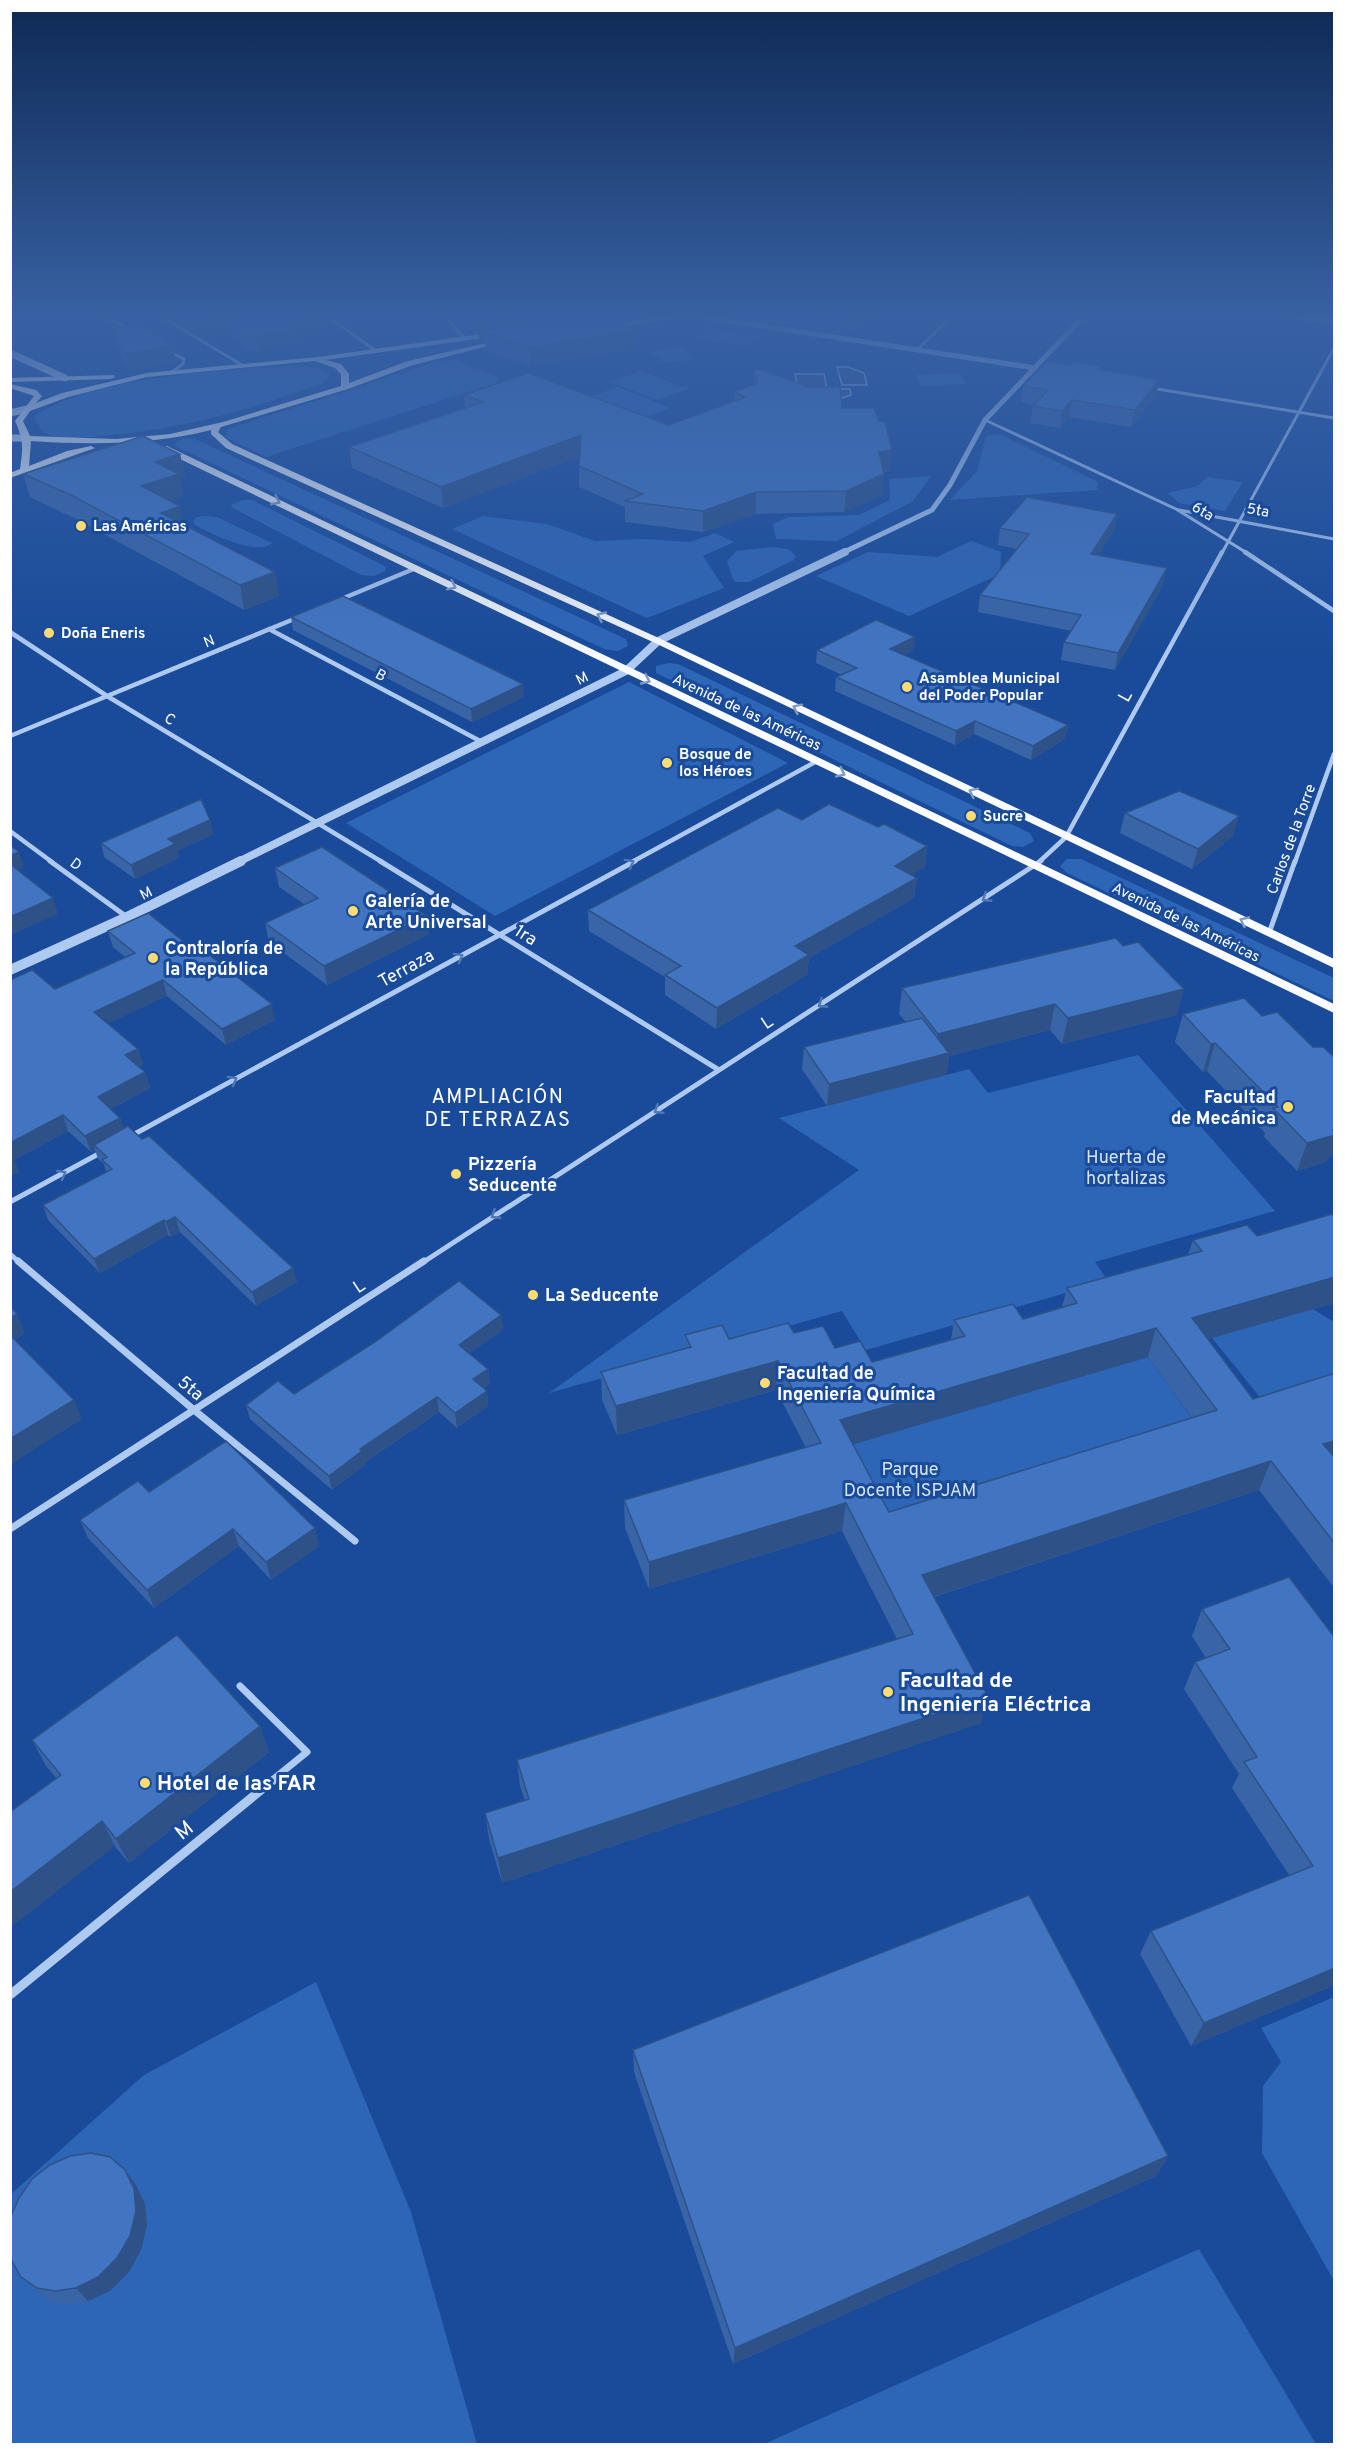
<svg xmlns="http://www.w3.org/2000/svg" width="1345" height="2455" font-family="Overpass,sans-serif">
<rect width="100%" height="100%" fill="#194b9a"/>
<path fill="#2d65b7" d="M706 329 757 336 746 346 694 339Z
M679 346 695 359 665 363 650 351Z
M456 360 498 377 496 383 266 457 225 437 228 429 439 361Z
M297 365 319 368 329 374 322 384C245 411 184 429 102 436 88 437 60 440 47 434 40 430 36 423 34 416 95 377 224 370 297 365Z
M641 371 689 389 658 400 610 382Z
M960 373 966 384 921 386 915 375Z
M618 387 671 408 639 419 586 398Z
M994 434 1004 436 1098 482 1097 490 950 500 977 471 986 437Z
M183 439H195L626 639 628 646 618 651 604 649 175 446 176 442Z
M931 476 913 501 837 541 776 539 773 524 788 517 859 515 890 500 889 479Z
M1207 477 1243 482 1225 511 1179 503 1168 493 1198 486Z
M252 500 383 565 386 567 385 571 374 576 361 575 231 507 232 504 243 500Z
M206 516 217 517 272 543C256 557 211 533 195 525L193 521 196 517Z
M483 516 547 524 595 541 643 539 690 542 715 533 734 542 703 556 724 588 647 618 452 529Z
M971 541 1001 552 1000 574 909 616 816 576 868 552 937 557Z
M774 547 788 549 796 556 794 560 749 582H736L733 579 727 561 736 551Z
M669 663 678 664 1030 833 1034 841 1023 847 1012 846 656 673V666Z
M629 682 788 763 495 916 346 823Z
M1067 859H1081L1334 978V1001L1067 873 1060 866Z
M1138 1055 1275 1211 1095 1262 1108 1281 866 1350 842 1311 549 1393 859 1170 779 1118 969 1069 988 1093Z
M1313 1309 1334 1322V1407L1276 1417 1212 1338Z
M1148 1357 1206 1438 885 1540 837 1449Z
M316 1982 411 2212 477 2444H11L10 2195 144 2075Z
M1334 1997V2281L1262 2153 1263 2086 1281 2062 1261 2028Z
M1199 2249 1316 2444H764Z"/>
<path fill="#2f548e" stroke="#a1c4f3" stroke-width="1.5" d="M837 367H848L864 373 867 385H842Z
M795 374H824L827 389H850L851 395 831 402 798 390Z"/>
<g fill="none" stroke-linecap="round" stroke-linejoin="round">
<path stroke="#afcaf1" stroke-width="3" d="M97 314 131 329
M157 314 242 365
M170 352 184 359 183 364 172 372"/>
<path stroke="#afcaf1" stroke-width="3" d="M324 314 375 350
M443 314 464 338
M918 349 954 314
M1151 388 1334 418
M985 420 1176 509 1247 553
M1179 510 1334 539
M1222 553 1334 348"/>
<path stroke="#afcaf1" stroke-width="4.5" d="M1245 552 1334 611
M339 600 416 568
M269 629 482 742
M10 632 107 696 382 862
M10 736 299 617
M10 831 52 862
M632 862 817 761
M1039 862 1066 837 1222 552
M1295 862 1334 754"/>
<path stroke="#afcaf1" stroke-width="5" d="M50 861 127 917
M380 861 719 1070
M1269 933 1295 861
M129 1137 635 861
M10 1202 102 1152
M10 1254 20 1263
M422 1263 1041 861"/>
<path stroke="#afcaf1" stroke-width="7" d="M18 1261 194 1410 355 1541
M10 1529 424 1261
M240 1686 307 1752 270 1782"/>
<path stroke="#afcaf1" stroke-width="9" d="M10 1995 272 1781"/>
<path stroke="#afcaf1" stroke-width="5" d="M691 315 1035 368
M842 553 932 510 950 485 985 420 1086 314"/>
<path stroke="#afcaf1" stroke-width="8" d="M238 862 626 671 658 641 845 552"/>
<path stroke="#afcaf1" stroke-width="10" d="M10 970 127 917 241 861"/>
<path stroke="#dde9fc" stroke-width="7" d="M1288 314 1334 321
M10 353 65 378
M10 413 27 409
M10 438H27"/>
<path fill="#f9fbff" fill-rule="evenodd" d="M678 314H697L608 329 604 327Z
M481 334 484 338 325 360 341 364 349 374V383L408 361 504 339 508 341 413 365 348 389 221 427 218 432 232 444 661 639 1334 959V968L655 643 226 448 211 434V430C151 445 93 445 31 441L29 466 67 451 91 446 95 448 10 478V473L20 469C23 448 24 441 15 421L34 396 10 388V384L36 390 42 396 36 403 62 393 147 373 318 357ZM315 361 335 368 341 374V386L223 422 170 434 116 439 30 436 23 421 30 411 68 397 147 377Z
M114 375 115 377 111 379 10 382V378Z
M161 446H167L1334 1004V1013L161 450Z"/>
</g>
<path fill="#3965a6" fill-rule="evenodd" d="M165 314H325L327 328 297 333 299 341 258 351 244 348 233 330 198 334Z
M464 314H616L636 349 530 365 489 352 486 348 485 340 480 341 479 339 478 332 474 333 465 322Z
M725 314H876L854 330H845L841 333Z
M918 314H942L939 317Z
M115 328 176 362 139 369 128 370 118 345Z
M10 357 12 358 15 369H10Z
M754 367 842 408 890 471 884 472 882 495 844 512 756 514 703 532 625 522V507L579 487V456L443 508 352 468 349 447 465 408 464 395 669 425 734 401V392L754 384Z
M1100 370 1156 396 1131 427 1069 417 1060 428 1030 423 1033 406 1034 405 1021 402 1023 386Z
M180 454 185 477 180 479 183 497 171 501 184 525 279 596 244 610 76 519 30 497 23 474Z
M1117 514 1114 530 1098 555 1163 585 1115 670 1061 660 1064 642 1072 631 978 612 980 595 1017 549 998 545 1000 528Z
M291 617 524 697 472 722 293 630Z
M817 650H914L904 655 1068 725 1065 739 1031 760 974 734 955 745 835 691 836 677 842 675 816 663Z
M1125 813 1233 836 1192 869 1120 833Z
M210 820 213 834 177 851 179 858 135 879 104 857 101 843Z
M802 820 878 827 927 846 925 867 911 875 917 878 914 898 809 958 807 975 716 1029 665 995V977L589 931 588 910Z
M275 868 427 916 429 934 327 985 269 942 265 923 304 904 279 887Z
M108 931 275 1020 226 1045 167 996 108 1023 138 1049 143 1065 139 1067 145 1072 150 1088 111 1109 120 1118 123 1128 297 1282 256 1306 180 1232 171 1237 168 1235 100 1273 48 1220 43 1205 106 1172 104 1164 98 1159 95 1150 91 1152 68 1131 14 1160 19 1172 10 1176V980L55 989 125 957 113 947Z
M902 988 1177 1015 1062 1044 1050 1030 949 1056 946 1075 827 1106 802 1069 804 1047 906 1022 899 1014Z
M1244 998 1329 1157 1326 1162 1297 1171 1264 1137 1265 1133 1207 1071 1203 1072 1175 1042 1183 1014Z
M1335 1217V1303L1208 1339 1253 1399 1335 1373V1589L1259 1490 934 1597 981 1723 502 1883 489 1839 485 1813 525 1801 520 1786 517 1760 897 1639 842 1531 649 1589 625 1528 624 1500 806 1448 776 1390 617 1435 602 1400 601 1372 685 1349V1335L729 1339 794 1333 872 1362 951 1340 954 1320 1023 1319 1062 1307 1067 1288 1188 1255 1193 1240 1257 1236ZM1148 1357 1192 1418 889 1512 853 1444Z
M501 1315 503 1330 469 1353 488 1369 490 1384 483 1388 487 1391 488 1406 457 1428 439 1412 364 1463 365 1465 332 1490 250 1419 246 1405 294 1394Z
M149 1492 319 1546 271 1580 239 1546 154 1608 88 1538 80 1520Z
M1202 1609 1335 1638V1985L1191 2046 1140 1954 1151 1931 1289 1875 1232 1788 1239 1774 1184 1689 1195 1662 1206 1658 1192 1636Z
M260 1726 269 1752 129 1863 46 1766 32 1740Z
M633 2050 1168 2156 1156 2176 733 2364 634 2072Z
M136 2185 145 2204 147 2226 141 2250 129 2272 110 2291 88 2301 68 2305 50 2301 35 2290 21 2277Z"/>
<path fill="#2e5287" d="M325 314 327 328 297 333 299 341 258 351 256 337 290 320Z
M861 314H876L854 330 855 318Z
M231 316 233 330 198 334 196 321Z
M846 318 845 330 841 333 842 321Z
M473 323H481L482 331 485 330V340L480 341 479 331 478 330V332L474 333Z
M635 331 636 349 530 365 529 347Z
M173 345 176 362 139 369 128 370 125 353Z
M1159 380 1156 396 1131 427 1135 410Z
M1072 400 1069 417 1060 428 1062 411Z
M581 435V455L443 508 441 487Z
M892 450 890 471 878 472 879 452Z
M180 454 185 477 180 479 183 497 146 510 141 486 155 462Z
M884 474 882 495 844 512 846 491Z
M756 492V514L703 532V511Z
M180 506 185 530 161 513Z
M1117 514 1114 530 1088 571 1091 554Z
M1167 568 1163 585 1115 670 1118 653Z
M275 572 279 596 244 610 240 585Z
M915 637 914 650 889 663 890 649Z
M523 684 524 697 472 722 471 709Z
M975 721 974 734 955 745 956 731Z
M1068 725 1065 739 1031 760 1033 746Z
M1239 816 1233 836 1192 869 1198 849Z
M210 820 213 834 177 851 179 858 135 879 131 865 168 839Z
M927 846 925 867 893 886 895 866Z
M19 852 24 868 10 873V856Z
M917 878 914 898 809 958 807 975 716 1029 717 1008 795 946Z
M53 898 58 914 10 935V917Z
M427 916 429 934 327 985 324 966Z
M163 980 167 996 99 1028 94 1012Z
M1184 989 1177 1015 1062 1044 1068 1018Z
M272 1004 275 1020 226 1045 222 1029Z
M1055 1004 1050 1030 949 1056 946 1075 827 1106 829 1084 935 1057 938 1034Z
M1215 1043 1207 1071 1203 1072 1211 1044Z
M138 1049 143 1065 130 1071 125 1055Z
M145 1072 150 1088 103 1113 98 1097Z
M63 1115 68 1131 14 1160 19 1172 10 1176V1143Z
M120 1118 125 1134 94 1145 95 1150 91 1152 85 1136Z
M1333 1130H1335V1155L1329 1157 1326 1162 1297 1171 1307 1143Z
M175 1217 180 1232 171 1237 166 1222Z
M164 1220 168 1235 100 1273 94 1259Z
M293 1268 297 1282 256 1306 252 1292Z
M1335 1277V1303L1183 1346 1192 1318Z
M17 1314 25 1334 10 1343V1318Z
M501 1315 503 1330 461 1359 459 1345Z
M1156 1328 1148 1357 837 1449 840 1420Z
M778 1361 776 1390 617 1435 616 1406Z
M488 1369 490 1384 475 1394 473 1379Z
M487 1391 488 1406 457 1428 455 1413Z
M437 1397 439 1412 364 1463 365 1465 332 1490 329 1476 360 1449Z
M74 1400 82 1419 10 1465V1439Z
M1335 1441V1465L1323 1444Z
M1271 1461 1259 1490 917 1602 922 1575Z
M846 1503 842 1531 649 1589V1562Z
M315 1528 319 1546 271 1580 266 1562Z
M233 1529 239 1546 154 1608 147 1590Z
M988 1697 981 1723 502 1883 498 1858Z
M260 1726 269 1752 129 1863 116 1839Z
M102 1821 115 1846 10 1928V1892Z
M1335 1968V1985L1191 2046 1204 2023Z
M1168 2156 1156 2176 733 2364 735 2348Z
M125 2170 136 2185 145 2204 147 2226 141 2250 129 2272 110 2291 88 2301 76 2288Z"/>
<path fill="#4275c1" stroke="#2e5287" stroke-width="1.5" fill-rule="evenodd" d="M184 314H325L290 320 297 328 256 337 242 335 231 316 196 321Z
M465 314H593L479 331 478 330 485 329 486 326 481 323H473Z
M593 314H616L635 331 529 347 488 334 485 330Z
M799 314H861L855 318H846L842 321Z
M141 324 173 345 135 352 125 353 115 328Z
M1047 361 1071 365 1074 362 1101 366 1098 369 1159 380 1135 410 1072 400 1062 411 1033 406 1048 390 1023 386Z
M754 367 809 387H840L842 408H874L879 421 885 422 892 450 879 452 884 474 846 491 756 492 703 511 625 501 643 494 579 466 581 435 441 487 349 447 483 402 464 395 528 373 669 425 746 397 734 392 757 383Z
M143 436 180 454 155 462 179 474 141 486 180 506 161 513 275 572 240 585 71 495 23 474Z
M1027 497 1117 514 1091 554 1167 568 1118 653 1064 642 1081 615 980 595 1029 534 1000 528Z
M343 596 523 684 471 709 291 617Z
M876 620 915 637 890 649 1068 725 1033 746 975 721 956 731 836 677 857 668 817 650Z
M1179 791 1239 816 1198 849 1125 813Z
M201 799 210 820 168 839 175 844 131 865 101 843Z
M829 804 878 827 884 824 927 846 895 866 917 878 795 946 809 955 717 1008 665 975 681 966 588 910 778 808 802 820Z
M10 845 19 852 10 856Z
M322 847 427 916 324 966 265 923 318 898 275 868Z
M10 864 53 898 10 917Z
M148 913 203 957 208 954 272 1004 222 1029 163 980 94 1012 138 1049 125 1055 145 1072 98 1097 120 1118 85 1136 63 1115 10 1143V980L32 970 55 989 135 953 108 931Z
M1116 938 1123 946 1138 942 1184 989 1068 1018 1055 1004 938 1034 902 988Z
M1244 998 1262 1016 1277 1012 1313 1047H1323L1335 1058V1130H1333L1335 1132V1135L1307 1143 1273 1108 1278 1107 1215 1043 1211 1044 1183 1014Z
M922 1018 949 1053 829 1084 804 1047Z
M128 1126 142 1139 149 1136 293 1268 252 1292 175 1217 166 1222 164 1220 94 1259 43 1205 112 1169 102 1160 107 1157 94 1145Z
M1332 1214 1335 1217V1277L1192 1318 1253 1399 1335 1373V1441L1323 1444 1335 1458V1544L1271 1461 922 1575 988 1697 498 1858 485 1813 529 1799 517 1760 913 1634 846 1503 649 1562 624 1500 821 1443 778 1361 616 1406 601 1372 691 1347 685 1335 722 1325 729 1339 788 1323 794 1333 823 1326 835 1348 860 1341 872 1362 965 1336 954 1320 1013 1304 1023 1319 1077 1303 1067 1288 1202 1251 1193 1240 1247 1225 1257 1236ZM1156 1328 1217 1410 889 1512 840 1420Z
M459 1281 501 1315 459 1345 488 1369 473 1379 487 1391 455 1413 437 1397 360 1449 362 1451 329 1476 246 1405 278 1381 294 1394 375 1342Z
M10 1307 17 1314 10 1318Z
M10 1335 74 1400 10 1439Z
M226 1441 315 1528 266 1562 233 1529 147 1590 80 1520 138 1481 149 1492Z
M1289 1577 1335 1638V1968L1204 2023 1151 1931 1313 1866 1244 1762 1257 1757 1195 1662 1230 1649 1202 1609Z
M177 1635 260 1726 116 1839 102 1821 10 1892V1812L61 1775 32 1740Z
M1029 1895 1168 2156 735 2348 633 2050Z
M91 2153 110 2157 125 2170 134 2189 136 2211 130 2236 117 2258 98 2277 76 2288 55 2291 37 2288 21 2277 12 2261 10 2255V2218L19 2198 32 2179 50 2165 70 2156Z"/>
<defs><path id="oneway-chevron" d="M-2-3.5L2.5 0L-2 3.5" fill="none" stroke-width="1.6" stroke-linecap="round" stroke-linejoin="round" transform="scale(1.5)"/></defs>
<g stroke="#7e9ac7">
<use href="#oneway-chevron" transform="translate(276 501) rotate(26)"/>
<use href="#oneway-chevron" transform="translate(452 586) rotate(26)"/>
<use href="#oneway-chevron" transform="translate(601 616) rotate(-155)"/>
<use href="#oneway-chevron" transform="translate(646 680) rotate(25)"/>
<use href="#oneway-chevron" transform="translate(797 708) rotate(-154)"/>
<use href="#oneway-chevron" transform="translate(841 773) rotate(26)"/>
<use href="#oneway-chevron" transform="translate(973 792) rotate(-154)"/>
<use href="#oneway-chevron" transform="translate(1244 921) rotate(-155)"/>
</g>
<g stroke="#4e77b8">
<use href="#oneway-chevron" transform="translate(630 863) rotate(-29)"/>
<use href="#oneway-chevron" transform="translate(986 898) rotate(147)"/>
<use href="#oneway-chevron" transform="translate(459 957) rotate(-29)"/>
<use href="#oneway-chevron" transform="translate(822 1004) rotate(147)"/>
<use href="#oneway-chevron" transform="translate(233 1080) rotate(-29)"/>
<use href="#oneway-chevron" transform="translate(658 1110) rotate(147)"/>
<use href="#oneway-chevron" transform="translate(62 1174) rotate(-29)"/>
<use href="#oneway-chevron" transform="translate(495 1215) rotate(147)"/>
</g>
<linearGradient id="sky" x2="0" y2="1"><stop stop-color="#0e2955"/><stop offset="0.48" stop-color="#3861a3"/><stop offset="1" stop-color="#3861a3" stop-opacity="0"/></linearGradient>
<rect width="1345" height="658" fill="url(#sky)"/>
<g fill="#ffdc6f" stroke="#194b9a" stroke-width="2">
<circle cx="81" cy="526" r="6"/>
<circle cx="49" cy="633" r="6"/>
<circle cx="907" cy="687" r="6"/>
<circle cx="667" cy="763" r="6"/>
<circle cx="971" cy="816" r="6"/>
<circle cx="353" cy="911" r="6"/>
<circle cx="153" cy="958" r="6"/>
<circle cx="1288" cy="1107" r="6"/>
<circle cx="456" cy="1174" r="6"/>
<circle cx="533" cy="1295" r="6"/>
<circle cx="765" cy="1383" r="6"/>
<circle cx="888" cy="1692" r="6"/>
<circle cx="145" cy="1783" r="6"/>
</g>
<g text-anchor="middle" stroke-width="6" stroke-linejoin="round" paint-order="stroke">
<g font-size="15" fill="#fff" stroke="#194b9a">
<text transform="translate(1258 510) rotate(11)" y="5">5ta</text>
<text transform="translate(1203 511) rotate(31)" y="5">6ta</text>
<text transform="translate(209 641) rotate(-22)" y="5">N</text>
<text transform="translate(381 675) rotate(28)" y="5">B</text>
<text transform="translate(582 678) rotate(-26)" y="5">M</text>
<text transform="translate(747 712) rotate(25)" y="5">Avenida de las Américas</text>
<text transform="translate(170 719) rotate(31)" y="5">C</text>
<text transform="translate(1291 839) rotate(-70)" y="5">Carlos de la Torre</text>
<text transform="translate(76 864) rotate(36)" y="5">D</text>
<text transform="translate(146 893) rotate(-26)" y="5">M</text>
<text transform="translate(1186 922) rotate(26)" y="5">Avenida de las Américas</text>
</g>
<g font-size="15" font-weight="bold" fill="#fff" stroke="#194b9a" text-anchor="start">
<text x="93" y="531">Las Américas</text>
<text x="61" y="638">Doña Eneris</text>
<text x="919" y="683">Asamblea Municipal<tspan x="919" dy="17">del Poder Popular</tspan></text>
<text x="679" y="759">Bosque de<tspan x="679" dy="17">los Héroes</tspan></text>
<text x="983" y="821">Sucre</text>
</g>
<g font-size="18" fill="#fff" stroke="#194b9a">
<text transform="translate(1125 696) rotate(-61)" y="6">L</text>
<text transform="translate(526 935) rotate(32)" y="6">1ra</text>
<text transform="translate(406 968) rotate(-29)" y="6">Terraza</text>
<text transform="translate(767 1022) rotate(-33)" y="6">L</text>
<text transform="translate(359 1286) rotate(-33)" y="6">L</text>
<text transform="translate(191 1388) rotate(40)" y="6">5ta</text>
</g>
<g font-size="18" font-weight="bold" fill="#fff" stroke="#194b9a" text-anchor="start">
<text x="365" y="907">Galería de<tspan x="365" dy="21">Arte Universal</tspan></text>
<text x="165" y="954">Contraloría de<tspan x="165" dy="21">la República</tspan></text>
<text x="1276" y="1103" text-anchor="end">Facultad<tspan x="1276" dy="21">de Mecánica</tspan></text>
<text x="468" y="1170">Pizzería<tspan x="468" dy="21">Seducente</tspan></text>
<text x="545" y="1301">La Seducente</text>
<text x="777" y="1379">Facultad de<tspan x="777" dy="21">Ingeniería Química</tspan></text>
</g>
<g font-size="18" fill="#d6e5fc" stroke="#194b9a">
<text x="1126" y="1163">Huerta de<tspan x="1126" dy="21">hortalizas</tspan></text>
<text x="910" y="1475">Parque<tspan x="910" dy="21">Docente ISPJAM</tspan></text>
</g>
<g font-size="20" letter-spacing="1.5" fill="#fff" stroke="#194b9a">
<text x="498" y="1103">AMPLIACIÓN<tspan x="498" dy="23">DE TERRAZAS</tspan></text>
</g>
<g font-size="21" font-weight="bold" fill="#fff" stroke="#194b9a" text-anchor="start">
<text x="900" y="1687">Facultad de<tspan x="900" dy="24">Ingeniería Eléctrica</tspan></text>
<text x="157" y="1790">Hotel de las FAR</text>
</g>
<g font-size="21" fill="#fff" stroke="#194b9a">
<text transform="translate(184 1830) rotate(-39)" y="7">M</text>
</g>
</g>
<rect width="1345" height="2455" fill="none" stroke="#ffffff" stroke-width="24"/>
</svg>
